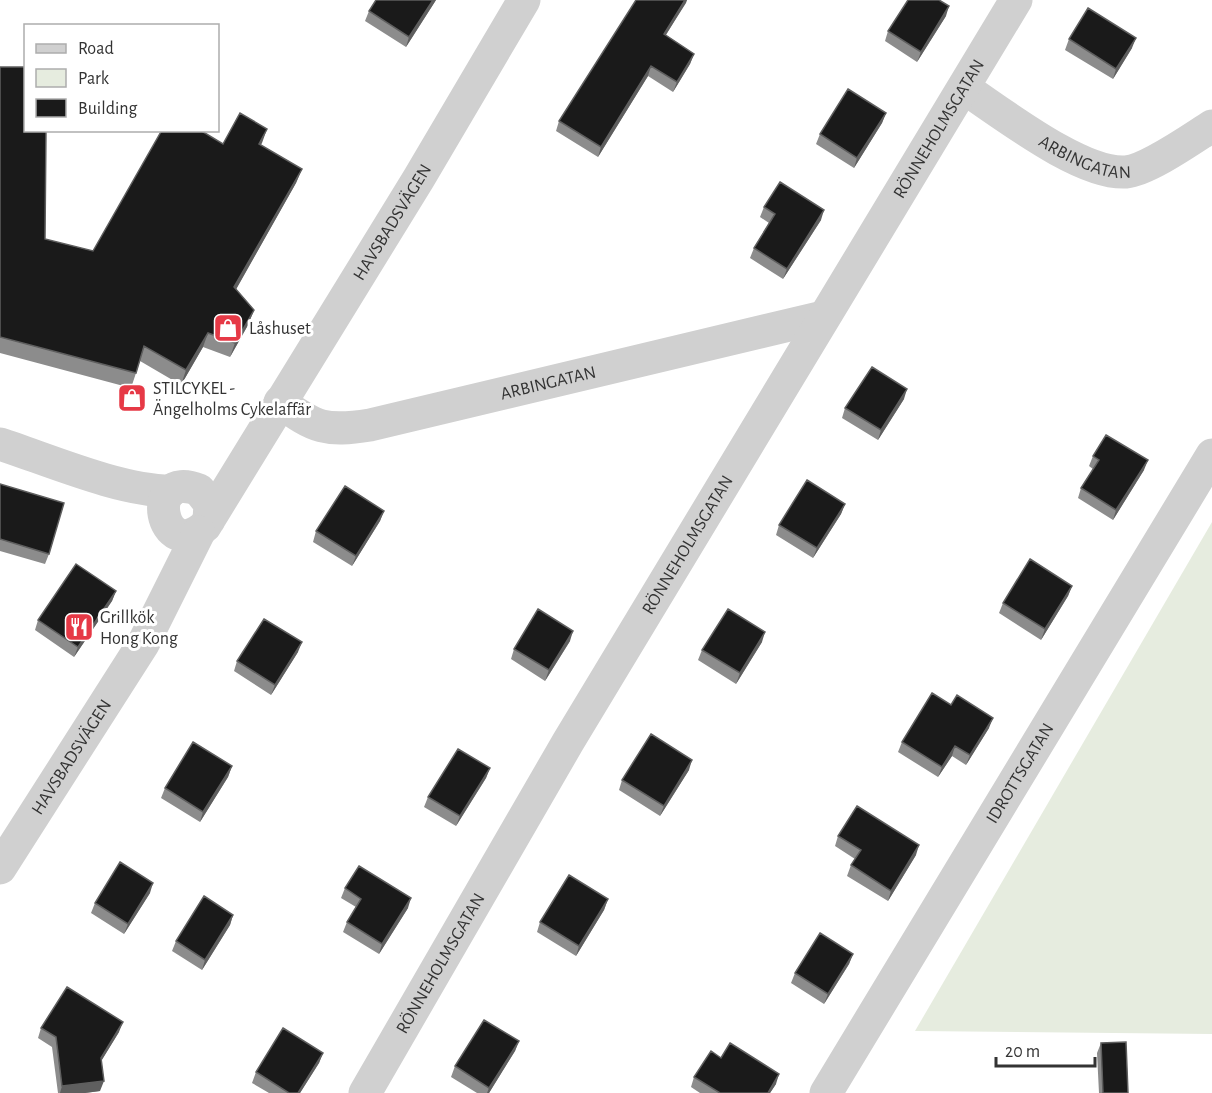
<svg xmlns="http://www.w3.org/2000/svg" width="1212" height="1093" font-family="'Alegreya Sans',sans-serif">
<rect width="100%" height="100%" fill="#fff"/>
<path fill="#e6ecdf" d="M1212 522V1034L915 1031Z"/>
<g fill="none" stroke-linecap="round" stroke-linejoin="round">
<g stroke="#d0d0d0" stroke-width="33">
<path id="s1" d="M964 88C1002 113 1081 175 1126 172 1148 170 1193 138 1212 126"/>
<path id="s2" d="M280 402C315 428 326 432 370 425L823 317"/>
<path d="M0 444C49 460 120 491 171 491"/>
<path id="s3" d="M209 520 210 504 199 490C142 467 161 566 205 526L419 178 524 0"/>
<path id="s4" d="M0 868 143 644 199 532"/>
<path id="s5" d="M365 1093 568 742 1016 0"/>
<path id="s6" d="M826 1093 1212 455"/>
</g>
</g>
<path fill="#8c8c8c" d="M436 0 406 47 365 21 369 11Z
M636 0H687L666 35 694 54 690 64 673 92 648 76 598 157 556 131 559 121Z
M946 16 917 62 885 41 888 31Z
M1069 39 1132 48 1113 79 1065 50Z
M0 67 45 239 93 251 223 144 261 145 302 169 296 183 236 289 254 310 248 325 230 357 203 347 181 385 140 361 131 388 0 353Z
M886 113 882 123 854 168 816 144 820 134Z
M764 207 821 220 783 279 750 258 754 248 769 223 760 217Z
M904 399 878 440 842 418 845 408Z
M1093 456 1144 470 1113 520 1078 498 1081 488 1093 469 1089 466Z
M0 484 49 554 45 564 0 551Z
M845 504 841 514 813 558 776 535 779 525Z
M384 511 380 521 352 566 313 542 316 531Z
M1072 586 1068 596 1041 640 999 613 1003 603Z
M116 591 112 601 74 657 35 630 38 620Z
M570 641 545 681 511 659 514 649Z
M762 642 736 684 698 660 702 650Z
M298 652 271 695 234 671 237 661Z
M951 705 989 728 966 765 952 756 938 777 898 752 902 742Z
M232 766 228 777 200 822 161 798 165 788Z
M490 768 486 778 456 826 424 807 428 797Z
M689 770 660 816 619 790 622 780Z
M838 836 916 855 888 901 847 876 851 865 855 859 835 846Z
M345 888 408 908 379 954 343 932 347 922 356 907 341 898Z
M150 893 124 934 91 913 95 903Z
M608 899 604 910 576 956 537 932 540 922Z
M233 915 230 925 202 970 172 951 176 941Z
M853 954 849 964 824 1004 791 983 795 973Z
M41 1028 119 1032 101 1061 100 1091 85 1093H58L52 1047 38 1038Z
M519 1041 515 1051 489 1093H477L451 1077 455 1066Z
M1101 1043 1128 1093H1099L1097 1053Z
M323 1053 319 1063 300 1093H269L252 1083 256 1072Z
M694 1077 776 1084 770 1093H700L691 1087Z"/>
<path fill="#5f5f5f" d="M433 0H436L406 47 409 37Z
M685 0H687L686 3 660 44 664 34Z
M949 6 946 16 917 62 921 52Z
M1136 38 1132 48 1113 79 1116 69Z
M694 54 690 64 673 92 677 82Z
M651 66 648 76 598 157 601 147Z
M886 113 882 123 854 168 857 158Z
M267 129 262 143 253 159 259 144Z
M302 169 296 183 229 302 234 287Z
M824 210 821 220 783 279 787 269Z
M254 310 248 325 230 357 235 343Z
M208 333 203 347 181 385 186 370Z
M907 389 904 399 878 440 881 430Z
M1148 460 1144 470 1113 520 1116 510Z
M845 504 841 514 813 558 817 548Z
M384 511 380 521 352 566 356 556Z
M1072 586 1068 596 1041 640 1045 629Z
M116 591 112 601 74 657 78 647Z
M573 631 570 641 545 681 549 670Z
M765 632 762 642 736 684 740 673Z
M302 642 298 652 271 695 275 685Z
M993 718 989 728 966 765 970 755Z
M955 746 952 756 938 777 942 767Z
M692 760 689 770 660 816 664 806Z
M232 766 228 777 200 822 203 812Z
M490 768 486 778 456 826 460 816Z
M919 845 916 855 888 901 891 891Z
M153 883 150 893 124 934 128 924Z
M411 898 408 908 379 954 382 944Z
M608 899 604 910 576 956 579 946Z
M233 915 230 925 202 970 205 960Z
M853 954 849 964 824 1004 828 994Z
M123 1022 119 1032 97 1068 101 1058Z
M519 1041 515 1051 489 1093H487L489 1088Z
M323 1053 319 1063 300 1093H298Z
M779 1074 776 1084 770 1093H768Z
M104 1081 100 1091 85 1093H60L62 1086Z"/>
<path fill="#1a1a1a" stroke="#5f5f5f" stroke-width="1.5" d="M376 0H433L409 37 369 11Z
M636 0H685L664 34 694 54 677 82 651 66 601 147 559 121Z
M908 0H939L949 6 921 52 888 31Z
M1088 8 1136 38 1116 69 1069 39Z
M0 67H26V130H46L45 239 93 251 162 130H200L223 144 240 113 267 129 259 144 302 169 234 287 254 310 235 343 208 333 186 370 144 346 136 373 0 337Z
M848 89 886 113 857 158 820 134Z
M780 182 824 210 787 269 754 248 775 214 764 207Z
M872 367 907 389 881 430 845 408Z
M1106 435 1148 460 1116 510 1081 488 1099 460 1093 456Z
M807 480 845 504 817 548 779 525Z
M0 484 64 503 49 554 0 539Z
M345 486 384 511 356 556 316 531Z
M1030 559 1072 586 1045 629 1003 603Z
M76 564 116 591 78 647 38 620Z
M538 609 573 631 549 670 514 649Z
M728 609 765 632 740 673 702 650Z
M264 619 302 642 275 685 237 661Z
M932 693 951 705 957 695 993 718 970 755 955 746 942 767 902 742Z
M651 734 692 760 664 806 622 780Z
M193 742 232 766 203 812 165 788Z
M458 749 490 768 460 816 428 797Z
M857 806 919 845 891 891 851 865 861 850 838 836Z
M120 862 153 883 128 924 95 903Z
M359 866 411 898 382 944 347 922 361 899 345 888Z
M569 875 608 899 579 946 540 922Z
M204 896 233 915 205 960 176 941Z
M820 933 853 954 828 994 795 973Z
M67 987 123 1022 101 1058 104 1081 62 1086 56 1037 41 1028Z
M484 1020 519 1041 489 1088 455 1066Z
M283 1028 323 1053 298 1093H289L256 1072Z
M1126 1042 1128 1093H1103L1101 1043Z
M730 1043 779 1074 768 1093H720L694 1077 711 1051 721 1058Z"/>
<defs>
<g id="shop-square" transform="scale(1.5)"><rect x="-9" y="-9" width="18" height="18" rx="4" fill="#e63946" stroke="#fff"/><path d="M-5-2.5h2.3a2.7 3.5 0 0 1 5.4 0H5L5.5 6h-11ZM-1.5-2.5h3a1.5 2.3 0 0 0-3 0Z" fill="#fff"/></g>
<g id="restaurant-square" transform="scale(1.5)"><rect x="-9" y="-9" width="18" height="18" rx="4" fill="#e63946" stroke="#fff"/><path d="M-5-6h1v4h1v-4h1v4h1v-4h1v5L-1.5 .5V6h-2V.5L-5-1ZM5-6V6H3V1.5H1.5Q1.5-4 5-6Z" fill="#fff"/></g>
</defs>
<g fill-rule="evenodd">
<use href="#shop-square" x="228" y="328"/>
<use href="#shop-square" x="132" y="398"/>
<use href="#restaurant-square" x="79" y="627"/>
</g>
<g text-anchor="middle" stroke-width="6" stroke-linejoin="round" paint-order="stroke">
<g font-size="18" fill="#333" stroke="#fff">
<text dy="6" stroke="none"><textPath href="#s5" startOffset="1122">RÖNNEHOLMSGATAN</textPath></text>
<text dy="6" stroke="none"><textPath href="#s1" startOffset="141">ARBINGATAN</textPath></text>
<text dy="6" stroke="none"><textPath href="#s3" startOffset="501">HAVSBADSVÄGEN</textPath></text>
<text dy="6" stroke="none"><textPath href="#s2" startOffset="280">ARBINGATAN</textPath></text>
<text dy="6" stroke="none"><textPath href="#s5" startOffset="636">RÖNNEHOLMSGATAN</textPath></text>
<text dy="6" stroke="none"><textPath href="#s4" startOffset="132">HAVSBADSVÄGEN</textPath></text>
<text dy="6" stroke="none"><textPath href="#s6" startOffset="374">IDROTTSGATAN</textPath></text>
<text dy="6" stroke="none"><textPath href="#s5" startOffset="150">RÖNNEHOLMSGATAN</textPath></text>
</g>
<g font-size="18" fill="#333" stroke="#fff" text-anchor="start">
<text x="249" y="334">Låshuset</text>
<text x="153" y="394">STILCYKEL -<tspan x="153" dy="21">Ängelholms Cykelaffär</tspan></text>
<text x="100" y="623">Grillkök<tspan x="100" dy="21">Hong Kong</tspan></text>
</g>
</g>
<rect x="24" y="24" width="195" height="108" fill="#ffffff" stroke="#adadad" stroke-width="1.5"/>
<rect x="36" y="44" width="30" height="9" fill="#d0d0d0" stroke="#adadad" stroke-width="1.5"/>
<text x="78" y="54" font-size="18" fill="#333333">Road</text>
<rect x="36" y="69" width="30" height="18" fill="#e6ecdf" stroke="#adadad" stroke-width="1.5"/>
<text x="78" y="84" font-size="18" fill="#333333">Park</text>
<rect x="36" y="99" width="30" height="18" fill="#1a1a1a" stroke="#adadad" stroke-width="1.5"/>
<text x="78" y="114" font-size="18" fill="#333333">Building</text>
<path d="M996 1057v9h99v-9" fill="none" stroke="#333333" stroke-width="3"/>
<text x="1005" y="1057" font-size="18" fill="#333333" stroke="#ffffff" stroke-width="4.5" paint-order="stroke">20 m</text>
</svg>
